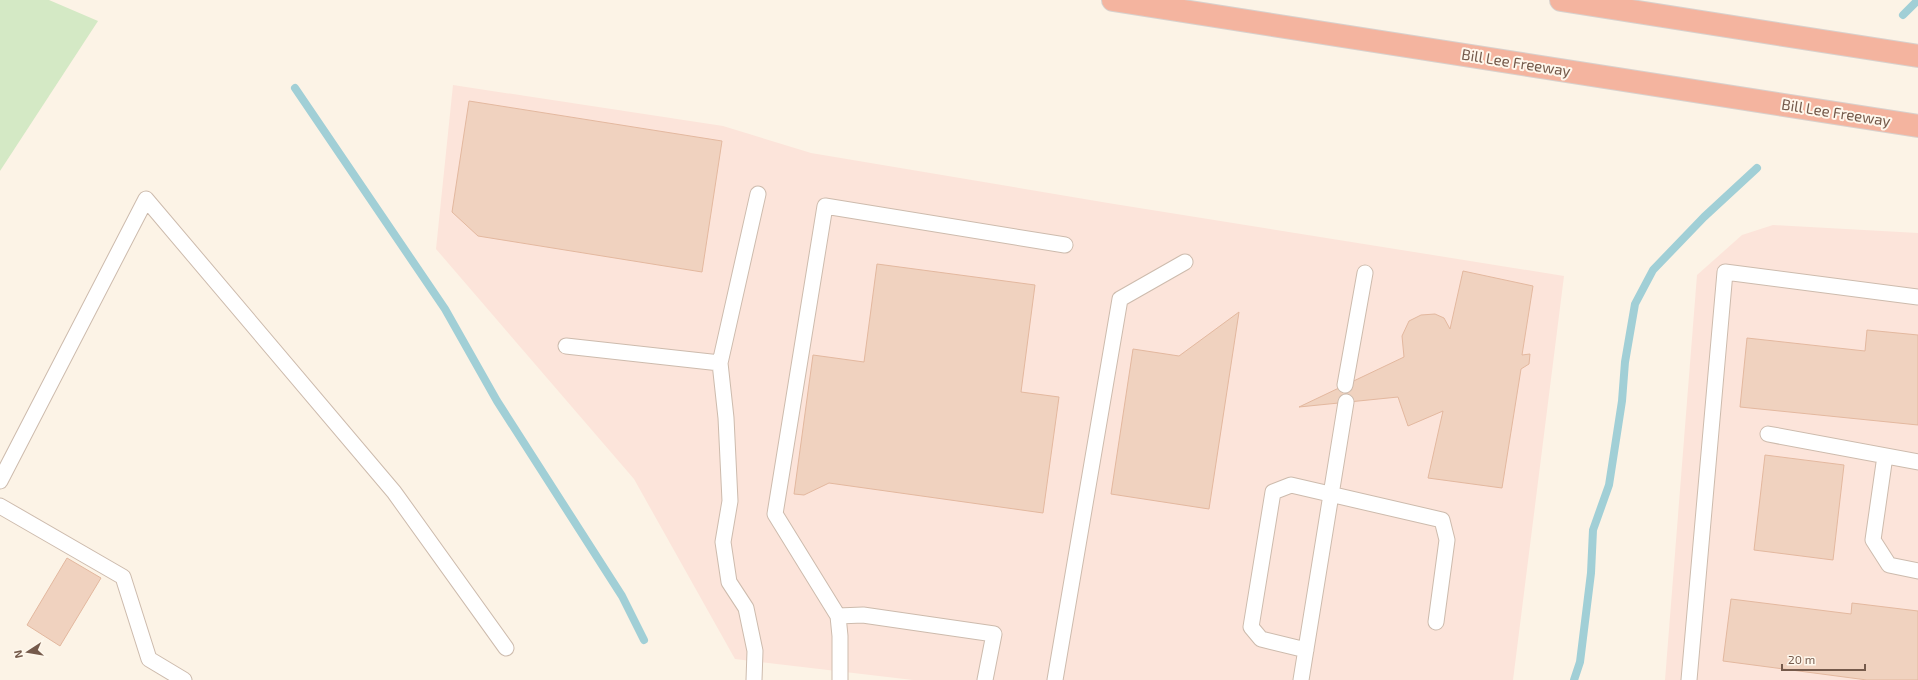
<svg xmlns="http://www.w3.org/2000/svg" width="1918" height="680" font-family="'Exo 2',sans-serif">
<rect width="100%" height="100%" fill="#fcf3e6"/>
<path fill="#fce4da" d="M453 85 723 126 811 153 1108 203 1564 276 1513 680H913L735 659 634 479 436 249Z
M1773 225 1918 233V680H1665L1697 275 1742 235Z"/>
<path fill="#d4e9c5" d="M0 0H49L98 21 0 171Z"/>
<g fill="none" stroke-linecap="round" stroke-linejoin="round">
<path stroke="#a1cfd6" stroke-width="8" d="M1903 15 1918 0
M295 88 445 309 497 401 622 596 644 640
M1574 680 1580 662 1591 573 1593 530 1609 485 1622 401 1625 362 1635 304 1653 270 1704 217 1757 168"/>
</g>
<path fill="#f0d2bf" stroke="#e3b89f" d="M469 101 722 141 702 272 478 236 452 212Z
M877 264 1035 285 1021 392 1059 397 1043 513 829 483 804 495 794 494 813 355 864 362Z
M1463 271 1533 286 1522 355 1530 354 1529 364 1521 369 1502 488 1428 478 1443 411 1408 426 1398 397 1299 407 1404 357 1402 336 1409 321 1421 315 1435 314 1444 318 1450 329Z
M1239 312 1209 509 1111 494 1133 349 1179 356Z
M1867 330 1918 335V425L1740 407 1747 338 1865 351Z
M1765 455 1844 465 1833 560 1754 550Z
M67 558 101 578 60 646 27 625Z
M1731 599 1851 614 1852 603 1918 611V680H1867L1723 661Z"/>
<g fill="none" stroke-linecap="round" stroke-linejoin="round">
<g stroke="#cdbbad" stroke-width="17">
<path id="lane" d="M566 346 720 363
M1345 385 1365 273
M1768 434 1918 462
M1885 456 1873 540 1889 565 1918 571
M0 481 146 199 394 492 506 648
M0 506 123 577 149 659 184 680
M838 616 863 615 994 634 985 680
M1306 650 1261 639 1251 627 1273 492 1291 485 1442 520 1447 540 1436 622
M754 680 755 651 746 608 729 582 723 542 730 501 726 418 720 363 758 194
M840 680V636L838 616 775 514 825 206 1065 245
M1055 680 1120 299 1185 262
M1301 680 1346 402
M1689 680 1725 272 1918 297"/>
</g>
<g stroke="#d8d1cd" stroke-width="24">
<path id="highway" d="M1113 0 1918 126
M1561 0 1918 56"/>
</g>
<use href="#lane" stroke="#fff" stroke-width="15"/>
<use href="#highway" stroke="#f4b49f" stroke-width="22"/>
</g>
<g text-anchor="middle" stroke-width="4" stroke-linejoin="round" paint-order="stroke">
<g font-size="15" fill="#755a4b" stroke="#fef7ec">
<text transform="translate(1516 63) rotate(9)" y="5">Bill Lee Freeway</text>
<text transform="translate(1836 113) rotate(9)" y="5">Bill Lee Freeway</text>
</g>
</g>
<g transform="translate(28 652) rotate(258)" stroke="#fef7ec" stroke-width="3" paint-order="stroke">
<path d="M0-3L7 15L0 10L-7 15Z" fill="#755a4b"/>
<text y="-6" font-size="11" font-weight="bold" text-anchor="middle" fill="#755a4b">N</text>
</g>
<path d="M1782 664v6h83v-6" fill="none" stroke="#755a4b" stroke-width="2"/>
<text x="1788" y="664" font-size="12" fill="#755a4b" stroke="#fef7ec" stroke-width="3" paint-order="stroke">20 m</text>
</svg>
